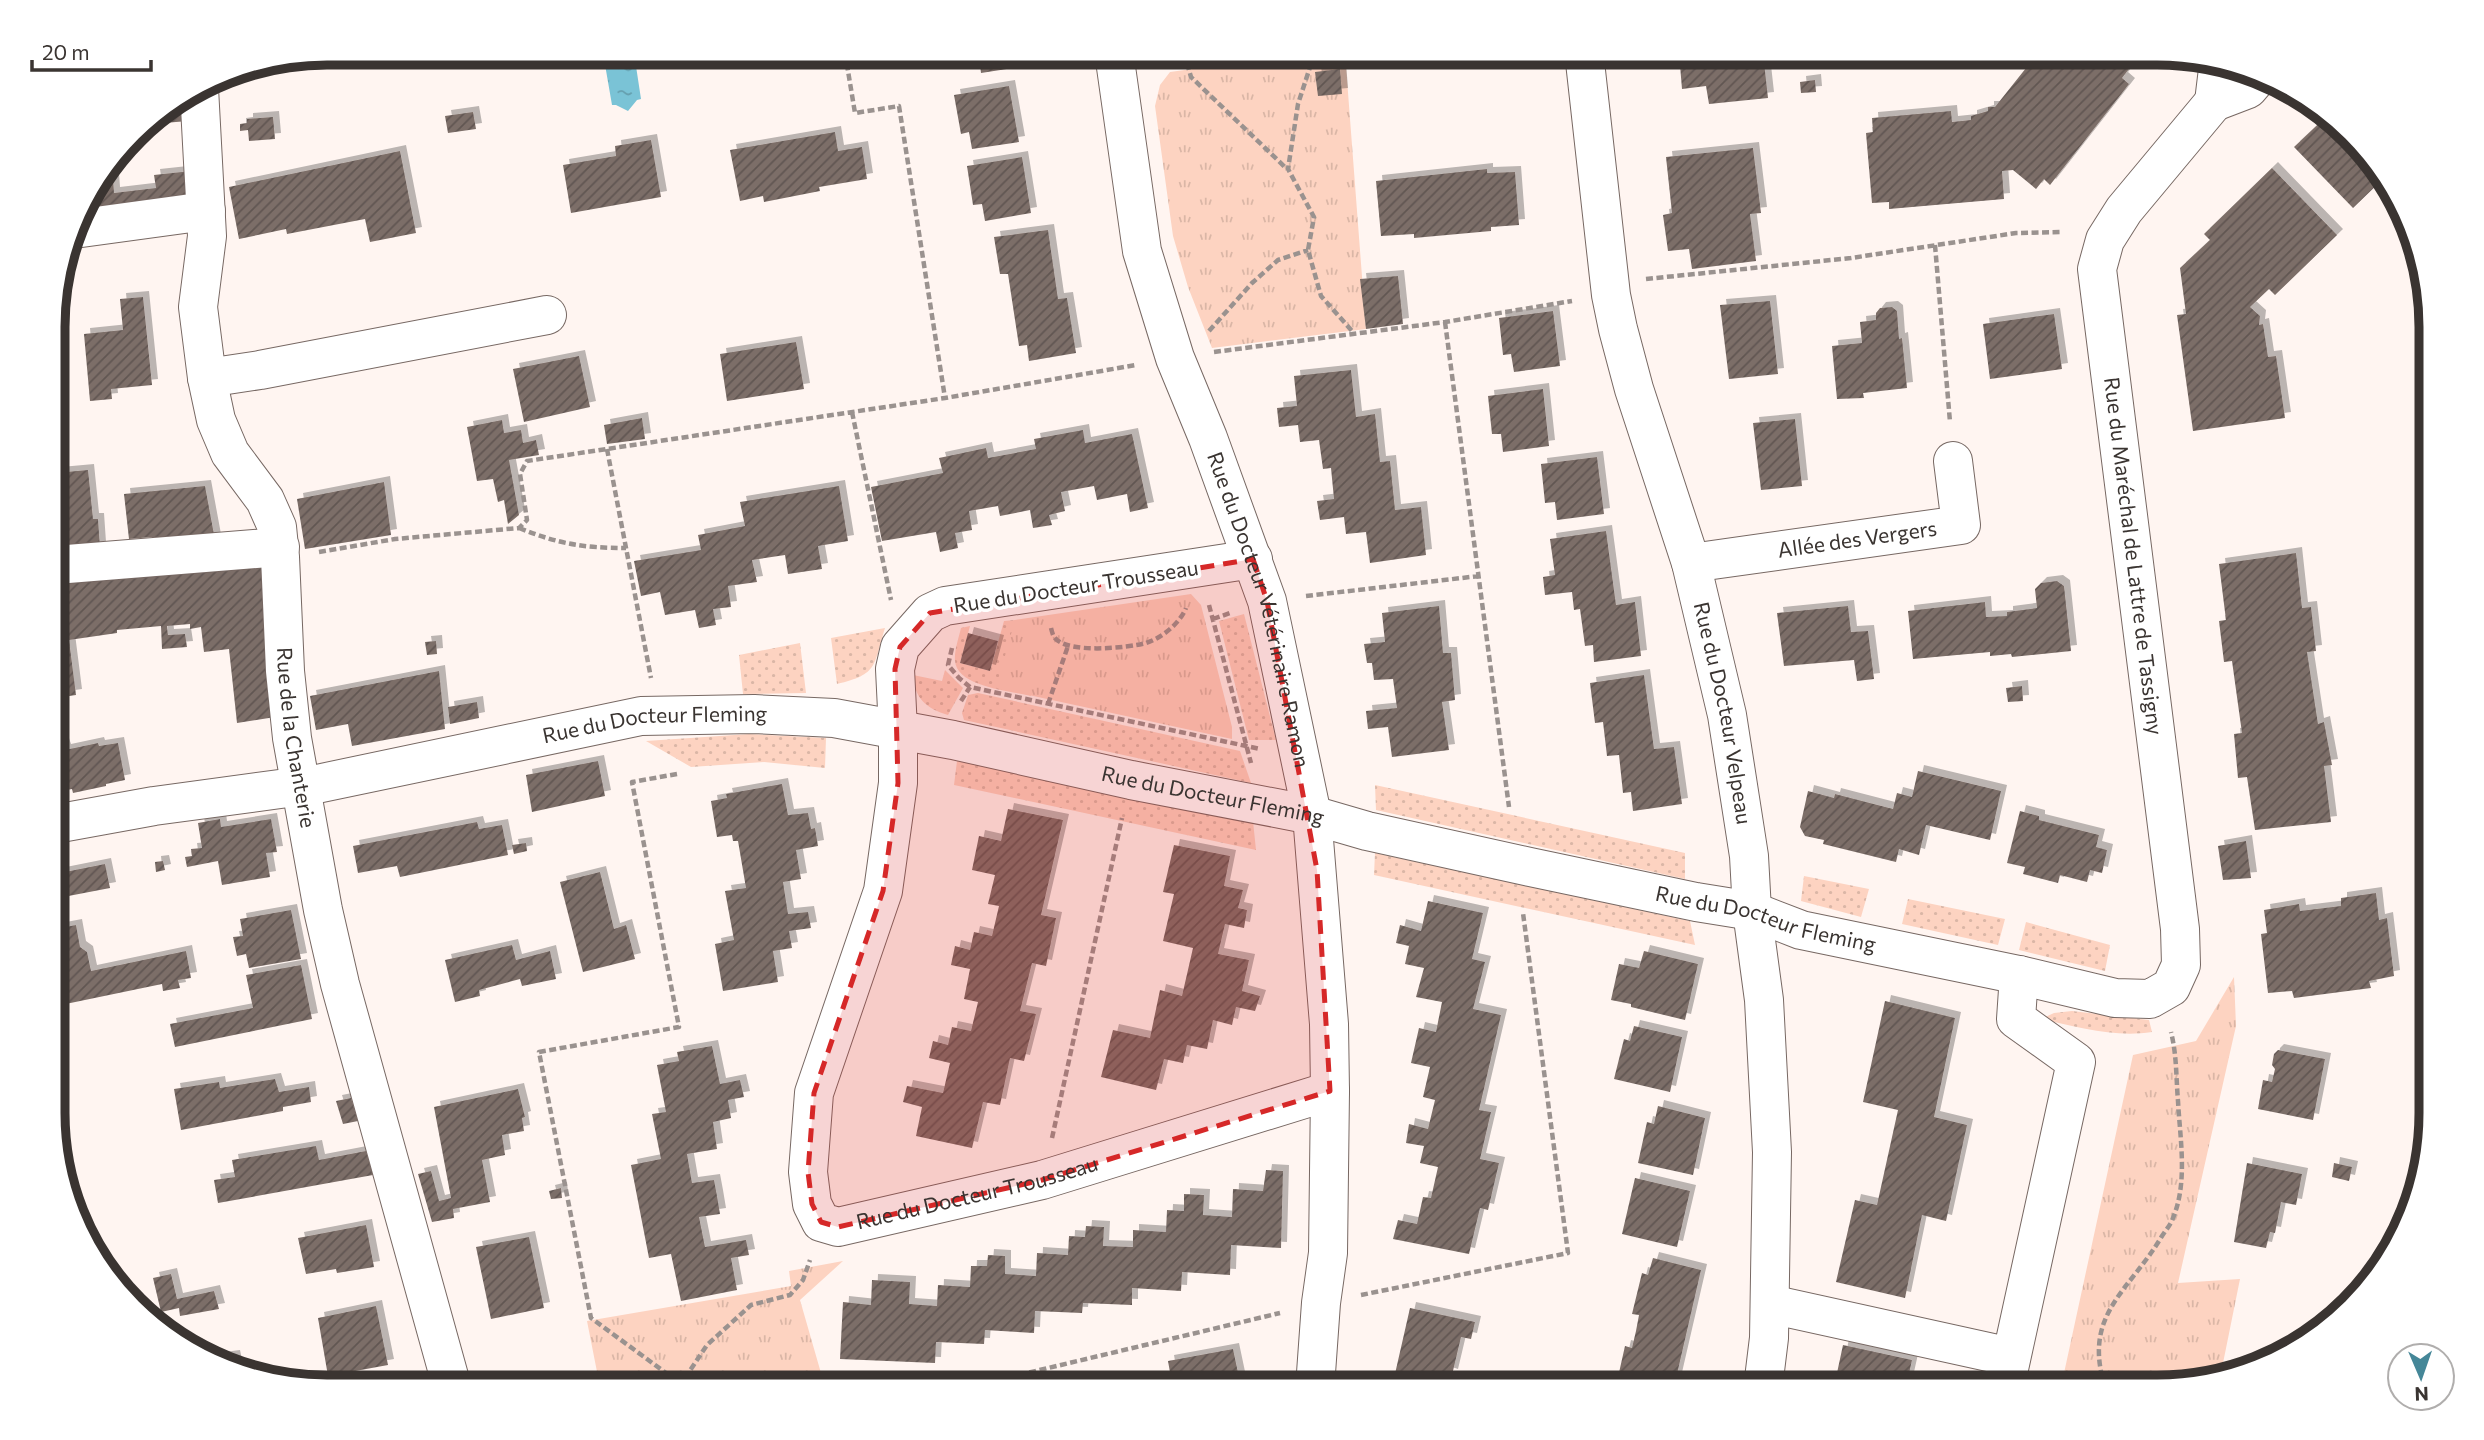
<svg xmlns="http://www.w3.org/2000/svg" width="2484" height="1440" font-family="Commissioner,sans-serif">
<defs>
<pattern id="grass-dots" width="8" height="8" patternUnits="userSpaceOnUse" patternTransform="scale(1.75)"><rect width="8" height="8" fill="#fdd3c1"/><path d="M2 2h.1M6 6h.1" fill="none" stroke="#dab6a6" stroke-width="1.8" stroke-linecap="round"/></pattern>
<pattern id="park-tufts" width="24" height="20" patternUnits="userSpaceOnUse" patternTransform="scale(1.75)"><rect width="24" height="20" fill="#fdd3c1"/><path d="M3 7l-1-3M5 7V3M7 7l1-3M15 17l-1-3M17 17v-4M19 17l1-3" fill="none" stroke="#dab6a6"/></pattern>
<pattern id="water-ripples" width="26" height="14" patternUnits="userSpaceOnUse" patternTransform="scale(1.75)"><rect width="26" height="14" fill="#7ac3d6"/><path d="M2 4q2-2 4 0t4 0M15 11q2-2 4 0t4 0" fill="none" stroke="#659fae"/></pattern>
<pattern id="building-hatch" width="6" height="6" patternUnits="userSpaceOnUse" patternTransform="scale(1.75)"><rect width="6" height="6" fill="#7c6e68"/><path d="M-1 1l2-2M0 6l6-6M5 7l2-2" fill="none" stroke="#615652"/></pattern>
<filter id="shadow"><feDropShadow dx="6" dy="-6" stdDeviation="0" flood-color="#0004"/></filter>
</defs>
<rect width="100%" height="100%" fill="#fff5f1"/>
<path fill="url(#grass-dots)" d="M1244 614 1276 740H1249L1219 621Z
M1015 620 1031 696C1011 691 957 687 955 661 954 651 959 637 961 628L970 626 960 663 990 671 1004 621Z
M885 628C873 666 879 674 837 684L831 638Z
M800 643 806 693 743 694 739 655Z
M945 670 963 688 948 715C927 709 914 698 913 675L942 681Z
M978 693 1240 751 1251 783 964 720 962 713 968 695Z
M749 734 826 738 825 768 764 762 691 767 646 741Z
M957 761 1253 821 1256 850 954 785Z
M1375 785 1685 853V879L1376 810Z
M1375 853 1690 921 1695 945 1374 875Z
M1804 876 1869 889 1861 917 1801 901Z
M1908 899 2005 919 1998 945 1902 924Z
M2026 922 2110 945 2105 971 2019 950Z
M2072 1011 2149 1020 2152 1032C2115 1038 2078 1027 2041 1019L2054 1013Z"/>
<path fill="url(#park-tufts)" d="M1308 53H1345L1366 329 1212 348 1188 287 1173 236 1155 106 1160 85 1170 72Z
M1191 594 1201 605 1232 727V739L996 688 1015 620Z
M2234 977 2236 1026 2178 1283 2240 1279 2221 1373 2175 1387H2061L2133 1055 2196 1041Z
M843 1261 800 1300 825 1387H600L587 1321 791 1286 789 1271Z"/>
<path fill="url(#water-ripples)" d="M603 53H634L641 99 637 100 628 111 616 105H612Z"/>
<path fill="url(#building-hatch)" filter="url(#shadow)" d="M952 53H1025L1027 66 981 73 979 56 953 60Z
M1679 53H1763L1768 98 1709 104 1706 86 1682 89Z
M2038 53H2116L2132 65 2122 78 2129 84 2050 185 2044 179 2036 189 2013 170 2002 171 2004 199 1889 209V202L1872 203 1866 133 1873 132 1872 118 1951 111 1952 122 1971 120V116L1988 111V107H1995Z
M1340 69 1342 94 1318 96 1315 72Z
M1815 80 1816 92 1801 93 1800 82Z
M1009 86 1019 142 972 149 969 132 961 134 954 95Z
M186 96 188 121 164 123 163 110Z
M473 112 476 129 448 133 445 116Z
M2328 115 2351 133 2385 177 2353 208 2294 147Z
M273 117 275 139 249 141 248 130 240 131V124L247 123V119Z
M835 132 838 151 862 147 867 179 819 187 820 191 764 202 763 196 740 201 730 150Z
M651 140 661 197 571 213 563 165 616 156 615 146Z
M1753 148 1761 213 1750 214 1756 261 1692 269 1689 249 1668 251 1663 215 1672 213 1666 157Z
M400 151 416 233 370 242 365 219 287 234 286 229 239 239 229 187Z
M1022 157 1031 213 985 221 982 204 973 205 967 166Z
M2272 168 2337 235 2275 295 2269 289 2250 307 2260 316 2259 325 2263 324 2268 357 2276 356 2285 418 2193 431 2177 315 2186 314 2180 268 2210 240 2204 234Z
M1487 169V173L1515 172 1519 225 1491 227V231L1414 238V234L1381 236 1376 181Z
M191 171 194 202 77 218 81 205 100 181 113 179 114 193 156 188 154 175Z
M1048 230 1058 299 1067 298 1076 353 1029 361 1027 345 1019 346 1008 274H1000L994 237Z
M1398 276 1403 324 1366 329 1360 279Z
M143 297 152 385 111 389 112 399 90 401 84 334 123 330 120 299Z
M1770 301 1778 374 1729 379 1720 305Z
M1892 307 1897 311 1899 339 1902 338 1907 388 1863 393 1864 398 1837 399 1832 346 1862 343 1860 322 1876 320V313L1880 308Z
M1553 311 1560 366 1514 372 1511 354 1503 355 1499 318Z
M2054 314 2062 369 1990 379 1983 324Z
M796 342 804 389 727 401 720 354Z
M579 356 590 407 524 422 513 369Z
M1351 370 1356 417 1375 414 1380 462 1390 461 1395 510 1421 507 1426 555 1370 563 1366 532 1346 534 1344 517 1320 520 1317 501 1334 499 1331 468 1323 469 1319 440 1300 442 1298 425 1279 427 1277 408 1297 406 1294 376Z
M1543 389 1549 446 1503 452 1501 434H1492L1488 396Z
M642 418 645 439 607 444 604 425Z
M1795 419 1802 486 1761 490 1753 423Z
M502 420 504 433 521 430 523 443 536 440 539 455 509 460 519 515 508 524 504 500 498 502 493 479 477 481 467 427Z
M1083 430 1085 443 1132 434 1148 508 1130 512 1127 494 1097 500 1094 486 1061 492 1065 511 1049 515 1052 525 1033 528 1030 510 1000 516 998 506 969 511 972 530 955 533 958 548 940 552 936 532 882 541 871 487 943 473 939 458 986 448 988 458 1036 449 1034 439Z
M1597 457 1604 514 1557 520 1555 502 1545 503 1541 464Z
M88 470 93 519H98L100 548 55 547V473Z
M384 482 391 535 305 549 297 499Z
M205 486 215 540 153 545 152 537 129 539 124 494Z
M839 486 848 541 818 546 822 569 788 574 785 555 752 560 757 582 728 586 731 607 713 609 716 625 699 628 695 610 665 615 660 592 641 596 634 561 701 550 698 535 745 526 740 502Z
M1606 531 1616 605 1635 602 1641 656 1594 662 1593 645 1585 646 1580 609 1574 610 1572 592 1545 595 1543 577 1555 575 1550 539Z
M2296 553 2302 608 2311 607 2316 651 2307 652 2318 724 2324 722 2332 765 2324 766 2331 822 2255 830 2247 777 2238 778 2234 734 2242 733 2232 661 2224 662 2219 621 2226 620 2219 564Z
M2431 564V591L2429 592 2426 565Z
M265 565 275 717 237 723 229 649 204 652 201 627 190 629V624L167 626 168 635 185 634 187 647 162 649 161 626 117 630V633L69 640 76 695 55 698V681H58L55 656V583Z
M2057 581 2064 586 2071 651 2012 657 2011 654 1990 656V652L1913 659 1908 611 1985 602 1986 617 2007 616V612L2037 608 2035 589 2041 583Z
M1439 606 1443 653H1451L1455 700 1442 702 1449 750 1392 757 1388 727 1368 729 1366 711 1397 708 1393 679 1374 680 1372 663H1367L1364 644 1385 642 1382 613Z
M1848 606 1851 632 1868 631 1874 679 1857 681 1854 660 1784 666 1777 613Z
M968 633 998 641 990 671 960 663Z
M436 641 437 654 427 655 425 642Z
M439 671 445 729 352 746 348 724 316 730 310 696Z
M1644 675 1654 749 1674 747 1682 804 1633 811 1631 792 1623 793 1619 755 1607 756 1603 722 1595 723 1590 683Z
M2022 686 2023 701 2008 702 2006 688Z
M477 702 479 718 450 724 448 707Z
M98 743 99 746 118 743 125 780 106 784V786L73 793 72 789 55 792V745L63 744 65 750Z
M598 761 605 796 532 812 526 775Z
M1918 771 2001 791 1990 840 1926 825 1919 855 1899 849 1896 862 1823 844 1824 840 1805 836 1800 827 1808 791 1834 798 1835 794 1893 809 1897 793 1912 797Z
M782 784 788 815 808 813 811 829 815 828 818 846 796 850 801 879 783 882 788 914 808 912 811 928 789 931 792 948 773 951 778 982 723 991 715 944 734 940 725 891 746 888 738 841H733L732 835 717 837 711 801 727 798 726 794Z
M1008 809 1063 820 1041 915 1056 918 1046 966 1032 963 1020 1011 1036 1014 1024 1061 1010 1058 1000 1105 983 1102 972 1148 916 1136 922 1107 903 1102 907 1086 943 1093 950 1063 929 1058 933 1041 948 1045 952 1027 971 1031 978 1002 964 999 970 969 951 965 955 946 970 950 974 932 992 936 999 906 988 904 995 875 972 870 979 836 1001 841Z
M2020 811 2039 816V820L2099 835 2096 847 2107 850 2102 873 2090 870 2087 882 2060 875 2058 883 2023 874 2025 867 2007 863Z
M220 819 221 827 271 819 277 852 266 853 270 877 222 885 218 861 187 867 185 857 192 856 191 849 202 848 198 823Z
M477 822 479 829 502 825 508 855 400 877 397 866 358 873 353 846Z
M2246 841 2251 878 2223 880 2218 846Z
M526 843 527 851 514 854 512 845Z
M1174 845 1230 856 1224 886 1243 890 1238 908 1247 910 1244 928 1225 924 1218 954 1249 960 1242 991 1260 996 1255 1011 1236 1007 1232 1025 1213 1020 1207 1049 1187 1045 1183 1063 1164 1059 1156 1090 1101 1077 1113 1030 1150 1038 1160 990 1182 996 1193 948 1163 941 1174 894 1163 892Z
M163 861 165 870 156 872 155 862Z
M105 864 110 888 58 898 55 874Z
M600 872 614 929 626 925 635 959 583 972 560 882Z
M2376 893 2379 920 2387 918 2394 976 2369 981 2371 988 2294 998 2292 991 2268 993 2261 934 2267 933 2264 910 2299 904 2300 911 2341 906V898Z
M1428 901 1483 913 1472 959 1485 962 1473 1009 1501 1015 1479 1110 1491 1112 1480 1159 1499 1163 1488 1210 1480 1208 1469 1254 1393 1239 1398 1220 1417 1224 1423 1197 1431 1198 1438 1167 1420 1163 1424 1146 1406 1143 1409 1124 1428 1129 1435 1100 1423 1097 1430 1067 1411 1063 1419 1028 1436 1032 1442 1002 1416 997 1424 968 1405 964 1409 946 1396 943 1400 925 1421 931Z
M291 910 301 959 249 968 246 954 237 956 233 937 243 936 240 919Z
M76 925 80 947 87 952 91 971 186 951 191 978 178 980 180 988 163 991 162 984 56 1006 55 929Z
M512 945 516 960 550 951 556 979 522 986 520 979 479 990 480 996 455 1002 445 960Z
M1644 951 1698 964 1685 1020 1631 1007V1004L1611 1000 1619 964 1639 968Z
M301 965 312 1019 175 1047 170 1024 253 1008 246 975Z
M1885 1001 1955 1018 1934 1117 1967 1125 1946 1221 1922 1215 1905 1298 1836 1282 1855 1200 1877 1205 1898 1110 1863 1102Z
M1634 1026 1682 1037 1670 1092 1614 1079 1624 1039 1630 1041Z
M712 1046 720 1084 740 1080 744 1097 728 1100 731 1118 713 1122 717 1149 687 1154 692 1183 714 1180 717 1196 720 1214 699 1217 705 1247 746 1240 749 1255 731 1258 737 1290 681 1301 671 1254 649 1258 631 1165 661 1159 652 1114 666 1112 657 1065 679 1061 677 1052Z
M2278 1050 2325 1059 2313 1120 2258 1109 2263 1080 2272 1082 2275 1069 2272 1065 2274 1054Z
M275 1079 279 1092 309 1087 311 1102 283 1107V1111L181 1130 174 1089 219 1082 220 1088Z
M518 1089 525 1117 522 1118 524 1131 502 1135 505 1155 482 1160 490 1202 453 1209 454 1218 432 1222 418 1174 431 1171 439 1201 451 1198 434 1107Z
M351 1098 358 1121 343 1124 336 1101Z
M1658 1106 1705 1118 1693 1175 1638 1163 1647 1122 1654 1124Z
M316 1146 319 1160 366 1151 373 1175 218 1203 214 1180 235 1177 232 1160Z
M2247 1163 2302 1174 2296 1205 2281 1202 2275 1233 2270 1232 2266 1248 2234 1242Z
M2334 1163 2352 1167 2349 1181 2332 1177Z
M1266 1170 1283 1171 1281 1248 1231 1245 1230 1275 1182 1272 1181 1291 1132 1288V1305L1083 1303 1082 1313 1035 1311 1034 1333 985 1330 984 1344 936 1342 935 1363 840 1359 843 1302 871 1305 872 1280 910 1282 909 1304 937 1306 938 1285 970 1287 971 1266H987L988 1255 1005 1256V1274L1036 1276 1037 1253 1068 1255 1069 1236 1085 1237 1086 1226 1104 1227 1103 1246 1133 1247V1230L1166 1232 1167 1210 1184 1211V1194L1204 1195 1203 1215 1232 1217 1233 1189 1263 1191Z
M1635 1178 1690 1191 1677 1247 1622 1234Z
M561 1188 562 1198 551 1199 549 1191Z
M366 1225 374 1267 337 1273 336 1269 306 1274 298 1238Z
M529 1237 544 1308 491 1319 476 1247Z
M1653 1258 1701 1270 1674 1387 1616 1386 1625 1346 1632 1348 1636 1331 1639 1315 1632 1314 1642 1273 1648 1275Z
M171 1274 177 1299 214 1291 219 1309 180 1316 179 1308 161 1312 153 1278Z
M376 1306 388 1365 328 1376 318 1318Z
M1410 1308 1475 1322 1471 1339 1461 1337 1452 1375 1446 1373 1443 1387H1392Z
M1843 1345 1912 1360 1906 1387H1834Z
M1233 1349 1241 1387H1159L1158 1380 1171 1378 1168 1361Z
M234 1356 237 1370 210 1359Z"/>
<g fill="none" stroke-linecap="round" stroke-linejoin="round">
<g stroke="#776863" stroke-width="40">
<g id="minor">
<path id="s1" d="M1114 53 1142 251 1175 358 1208 438 1267 601 1312 815 1329 1024 1330 1091 1328 1253 1321 1303 1315 1387"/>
<path id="s2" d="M1584 53 1611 295 1618 329 1634 389 1691 563 1727 715 1749 856 1752 911 1764 1000 1772 1152 1769 1338 1763 1387"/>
<path d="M2224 61 2218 69 2214 102 2248 89 2260 75"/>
<path id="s3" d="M199 88 207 236 198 307 207 378 216 420 230 453 265 500 277 527 280 557 285 671 292 738 323 910 340 984 452 1387"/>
<path d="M74 229 206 211"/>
<path d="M207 378 260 370 547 315"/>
<path id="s4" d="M1253 559 945 606 930 613 900 647 895 669 898 730V783L883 891 814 1093 808 1172 812 1204 821 1222 838 1227 1042 1180 1330 1091"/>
<path id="s5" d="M1691 563 1961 525 1953 461"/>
<path d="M55 565 280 547"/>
<path id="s6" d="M55 824 154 806 317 784 641 716 754 714 834 718 953 740 1131 780 1312 815 1367 831 1530 867 1696 902 1752 911 1801 930 2019 975 2115 998 2150 999 2171 987 2181 965 2180 929 2097 269 2105 240 2124 210 2214 102"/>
<path d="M1770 1304 2011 1357"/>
<path d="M2005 1387 2076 1062 2016 1019 2019 975"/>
</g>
</g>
<path stroke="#9a928f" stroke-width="4.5" stroke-dasharray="7 3.5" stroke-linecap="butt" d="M845 53 855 113 899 106 945 398
M1184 53 1191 77 1287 169
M1313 53 1312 61 1298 104 1288 169 1314 217 1308 250 1321 296 1353 332
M1935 245 1950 422
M1646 279 1851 258 2016 233 2063 232
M1445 322 1509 807
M1209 331 1252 283 1278 260 1308 250
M1214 352 1445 322 1572 301
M852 412 891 600
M607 449 651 678
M519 528C559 544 583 548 626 548
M319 552 395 539 519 528 527 520 520 474 527 461 945 398 1136 365
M1306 596 1479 576
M1209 605 1251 763
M1213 619 1230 613
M1051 628C1052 632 1053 636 1055 638 1068 654 1127 648 1146 643 1162 638 1180 623 1186 608
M952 648 948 665 959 678 970 687 1260 749
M961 701 970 687
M1048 704 1068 646
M677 774 632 782 679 1027 539 1052 591 1318 681 1384
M1052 1138 1122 818
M1361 1295 1568 1253 1523 913
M679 1387 707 1345 751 1305 790 1295 803 1280 810 1260
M968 1387 1280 1313
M2105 1387C2082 1314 2129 1292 2162 1236 2166 1230 2171 1224 2173 1218 2188 1182 2180 1139 2178 1101 2176 1078 2177 1056 2171 1032"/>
<use href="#minor" stroke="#fff" stroke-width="38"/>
</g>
<path fill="#d62828" fill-opacity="0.2" stroke="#d62828" stroke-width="5" stroke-dasharray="14 9" stroke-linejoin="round" d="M1253 559 1267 601 1317 870 1330 1091 1042 1180 838 1227 821 1222 812 1204 808 1172 814 1093 883 891 898 783 895 669 900 647 930 613Z"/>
<g text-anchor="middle" stroke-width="7" stroke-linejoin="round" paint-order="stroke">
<g font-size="21" fill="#3a3431" stroke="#fff">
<text dy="7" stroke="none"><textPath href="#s5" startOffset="168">Allée des Vergers</textPath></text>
<text transform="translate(2133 556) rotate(83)" y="7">Rue du Maréchal de Lattre de Tassigny</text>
<text transform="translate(1076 587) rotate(-9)" y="7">Rue du Docteur Trousseau</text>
<text dy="7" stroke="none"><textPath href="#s1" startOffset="578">Rue du Docteur Vétérinaire Ramon</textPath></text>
<text dy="7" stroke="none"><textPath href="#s2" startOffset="677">Rue du Docteur Velpeau</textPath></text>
<text dy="7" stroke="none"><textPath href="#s6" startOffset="609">Rue du Docteur Fleming</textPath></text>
<text dy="7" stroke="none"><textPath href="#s3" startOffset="670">Rue de la Chanterie</textPath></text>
<text dy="7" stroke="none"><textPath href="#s6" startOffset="1176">Rue du Docteur Fleming</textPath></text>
<text dy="7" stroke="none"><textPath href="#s6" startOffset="1743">Rue du Docteur Fleming</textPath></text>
<text dy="7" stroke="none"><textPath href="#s4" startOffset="1125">Rue du Docteur Trousseau</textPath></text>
</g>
</g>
<path d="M0 0H2484V1440H0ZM327 65H2157A262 262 0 0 1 2419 327V1113A262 262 0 0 1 2157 1375H327A262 262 0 0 1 65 1113V327A262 262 0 0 1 327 65Z" fill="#fff" fill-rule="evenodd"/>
<path fill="none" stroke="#3a3431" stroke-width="9" d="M327 65H2157A262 262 0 0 1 2419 327V1113A262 262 0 0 1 2157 1375H327A262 262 0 0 1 65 1113V327A262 262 0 0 1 327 65Z"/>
<g transform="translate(2421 1377) rotate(178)"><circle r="33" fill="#ffffff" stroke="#b0aead" stroke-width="2"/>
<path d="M0-5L12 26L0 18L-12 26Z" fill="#458798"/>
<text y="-10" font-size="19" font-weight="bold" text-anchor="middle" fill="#3a3431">N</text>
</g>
<path d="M32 60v10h119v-10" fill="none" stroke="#3a3431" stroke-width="3.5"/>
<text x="42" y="60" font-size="21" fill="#3a3431" stroke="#ffffff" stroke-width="5" paint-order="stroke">20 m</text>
</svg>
